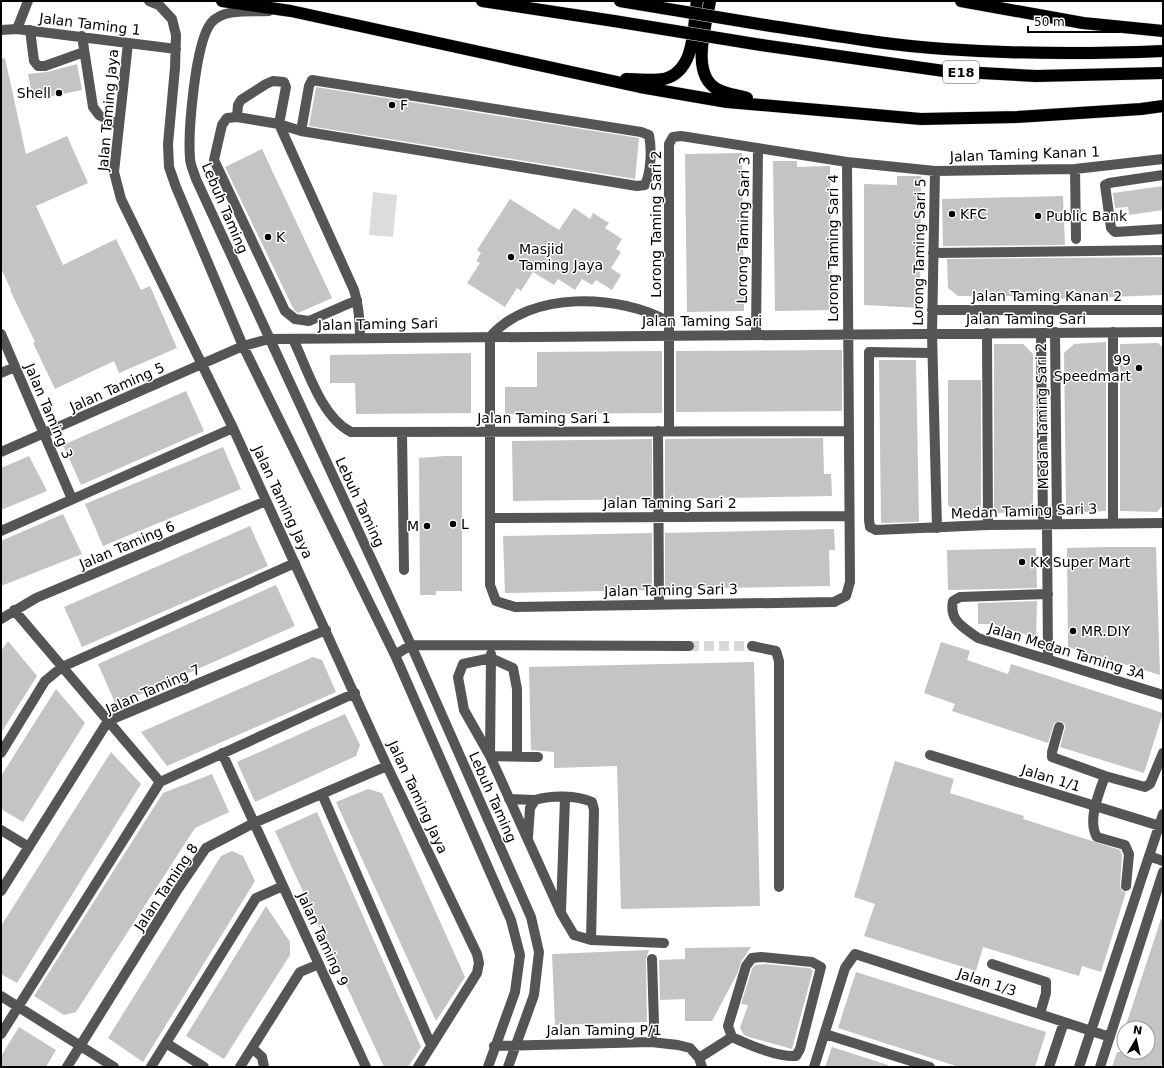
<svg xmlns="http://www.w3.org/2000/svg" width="1164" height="1068" font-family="'DejaVu Sans',sans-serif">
<rect width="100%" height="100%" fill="#fff"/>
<path fill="#dcdcdc" d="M373 192 397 195 393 237 369 235Z"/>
<path fill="#c4c4c4" d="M5 58 26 154 67 136 88 183 36 206 63 265 116 239 141 290 150 286 177 348 119 373 114 361 55 389 33 343 35 342 10 290H11L1 268V59Z
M77 64 82 90 33 100 28 74 47 72Z
M316 87 639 138 635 179 309 126Z
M262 149 332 298 298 313 294 310 225 167Z
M742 153 744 311 687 312 685 154Z
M773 161H797V167L830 166 832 310 775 311Z
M897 176H921L920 308 864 305V184L897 185Z
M1163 186V210L1129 215 1128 207 1115 208 1113 193Z
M1063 196 1065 245 943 246 942 199Z
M510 199 559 230 574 208 590 219 593 213 609 223 605 228 622 239 616 249 621 252 611 268 621 275 612 290 596 280 592 285 582 279 575 290 558 279 554 285 533 272 521 291 517 288 505 307 467 283 480 263 476 261 481 253 477 250Z
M1163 257V295L1054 299V296H958L948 288 947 259Z
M1106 342V511L1072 513 1066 505 1064 353 1074 344Z
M1158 343 1163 348V505L1157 512 1120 511V344Z
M994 344H1023L1033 354V505L1027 512 994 513Z
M842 350V411L676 412V351Z
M662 351V413L505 414V387H537V352Z
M471 353V413L356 414 355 383H330V355Z
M879 360H916L919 522 881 523Z
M948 380H981V514H956L948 505Z
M186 391 204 431 81 485 63 445Z
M823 438 824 474H831L832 496 665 499V439Z
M650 439H652V499L513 501 512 441Z
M223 447 241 489 103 546 85 504Z
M29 456 47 491 1 510V468Z
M445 456H462V591H436V595H420L419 458Z
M63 514 82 554 1 586V541Z
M250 526 268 566 82 647 64 607Z
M834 529 835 550H829L830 586 665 589V533Z
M652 533V590L505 593 503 536Z
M1107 547H1156L1160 675 1068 647 1067 548Z
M1036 548 1037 588 948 590 947 550Z
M276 585 295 626 116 705 98 664Z
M1037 601 1036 638 994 624H978V603Z
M8 641 37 676 1 733V651Z
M941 642 970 651 967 660 1008 674 1011 664 1163 713 1144 773 1060 747 1065 728V725L1061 721 1054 723 1048 743 952 711 955 704 924 693Z
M313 657 322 660 336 692 167 766 141 732Z
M754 662 760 906 621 909 617 766 554 768V752L531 750 529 667Z
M56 689 85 723 23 822 1 809V776Z
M345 714 360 745 356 756 255 802 237 762Z
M111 752 141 784 17 983 1 974V926Z
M895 761 954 779 950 793 1024 816 1023 819 1120 850 1122 855 1120 886 1122 891 1126 892 1101 972 1082 966 1079 976 983 947 976 971 864 936 875 904 854 897Z
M212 774 229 812 195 828 76 1012 64 1015 34 996 163 793Z
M368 789 382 793 465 977 436 1021 336 802Z
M317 812 421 1047 408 1067H384L275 831Z
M232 851 243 856 255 881 143 1062 108 1038 221 856Z
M266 906 290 942V955L224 1059 186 1036Z
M1161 919H1163V1060L1161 1067H1112L1117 1052H1148V1028H1125Z
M751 947 741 962 737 974 712 1021H685V999L660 1000 659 960 685 959V948Z
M649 950 646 959 647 1022 555 1025 552 954Z
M766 964 809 968 813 970 792 1049 749 1037 744 1035 740 1028 748 1005 741 1004 752 969 755 965Z
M856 972 1046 1032 1035 1067H959L838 1028Z
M19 1027 56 1050 46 1067H1V1056Z
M832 1047 888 1065V1067H825Z"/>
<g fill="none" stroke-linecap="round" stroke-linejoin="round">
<path stroke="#d9d9d9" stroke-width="10" stroke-dasharray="10 5" stroke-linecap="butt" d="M689 646H752"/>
<g stroke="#dbdbdb" stroke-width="13">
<path id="highway" d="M222 1 291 11 640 87 727 102 921 119 1017 117 1141 109 1163 106
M482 1 614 21
M710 1C706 26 690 74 717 89 726 94 737 95 747 98
M961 1 1083 23 1163 31
M765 25C825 34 885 45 945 49 1017 54 1091 54 1163 51
M761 45 944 71 1036 76 1163 73
M626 79C638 79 653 81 664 79 696 71 693 27 697 1"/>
</g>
<path stroke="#555" stroke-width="10" d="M149 1 159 5 172 19 176 35 175 68 168 144 169 167 176 187 243 346 395 655 511 920 520 955 515 992 488 1067
M269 11C251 12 223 8 211 23 195 43 188 132 190 158 190 165 194 172 196 179L411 645 531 917 539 952 534 995 508 1067
M17 29 28 1
M1 30 17 29 176 49
M30 30 34 61 38 66H45L84 52
M82 36 93 107 99 115 119 125
M128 43 114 172 121 199 233 428 387 766 477 954 479 963 477 973 418 1067
M237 117 238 105 241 100 266 84 273 81 284 82 286 87 279 124 301 131 637 186 645 185C651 172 652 150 649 135L641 132 312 80 309 86 301 131
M1075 169 1076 239
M935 171 932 333 937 528
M1163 175 1109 183 1105 185 1111 228 1115 232 1163 229
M933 253 1163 250
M357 300 309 321 295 319 285 311 214 160 222 125 227 118 237 117 279 124 354 290C359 306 360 321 360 338
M932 310H1163
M669 322C620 294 530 290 490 337V585L496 601 515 607 834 602 846 596 850 582 847 162
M1055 332 1057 524
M1113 332V523
M987 333 988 525
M1041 333 1043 524
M1 334 72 499
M756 335 758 148
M293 339C307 368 321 417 351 432L848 431
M932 353 869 352V520L870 527 876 530 988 525 1163 523
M1 373 15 367
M658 431 659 604
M669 431V144L673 137 681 136 847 162 935 171 1075 169 1163 159
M402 433 404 570
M1 452 243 346 269 339 1163 332
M491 518 849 516
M1047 524 1048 659
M1 531 233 428
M1048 594 960 597 953 601C949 621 963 627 978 638L1163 695
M14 610 160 782
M1 619 36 598 266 501
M752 646 776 651 779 661V887
M395 655 411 645 689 646
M1059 727 1052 752V757L1105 776C1099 793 1087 821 1097 837L1125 845 1129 854 1126 886
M1 753 45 681 62 667 295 563
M222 753 366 1067
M930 755 1163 827
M490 756 491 654
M490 756 538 757
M517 756V689L513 668 491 658 463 664 458 677 464 710 490 756 561 913 574 935 591 940 664 943
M1105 776 1145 787 1150 784 1163 753
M322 794 431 1045
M509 799 535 800
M1 830 29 847
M528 837 530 808 535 800C552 795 576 795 592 802L594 810 591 940
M1149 856 1163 861
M1 891 108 721 326 630
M561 911 565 798
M761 957 812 962 821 967 800 1049 796 1056C778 1057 749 1045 732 1037L728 1026 746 966 752 958Z
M992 964 1046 982V993L1040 1014
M1 996 114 1067
M1 1034 160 782 355 693
M825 1034 930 1067
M651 1042 654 1024 652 959
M166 1043 204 1067
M494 1046 651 1042 678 1045 690 1048 699 1058 702 1067
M252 1048 262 1057 264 1067
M699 1058 732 1037
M67 1067 176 892 206 848 254 823 387 766
M151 1067 256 898 283 886
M240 1067 300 972 319 964
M814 1067 845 968 855 954 1110 1037
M1049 1067 1064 1022
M1079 1067 1163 814
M1100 1067 1163 872"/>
<use href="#highway" stroke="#000" stroke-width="12"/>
<g stroke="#dbdbdb" stroke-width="13" stroke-linecap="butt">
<path id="highway-bridge" d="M620 1 765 25
M614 21 761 45"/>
</g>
<use href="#highway-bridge" stroke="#000" stroke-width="12"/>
</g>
<g fill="#000" stroke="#fff" stroke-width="1.5">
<circle cx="59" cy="93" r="4"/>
<circle cx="392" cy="105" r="4"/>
<circle cx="952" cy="214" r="4"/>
<circle cx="1038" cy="216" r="4"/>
<circle cx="268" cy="237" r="4"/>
<circle cx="511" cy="257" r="4"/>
<circle cx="1139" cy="368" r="4"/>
<circle cx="453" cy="524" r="4"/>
<circle cx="427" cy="526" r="4"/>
<circle cx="1022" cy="562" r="4"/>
<circle cx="1073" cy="631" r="4"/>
</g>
<g text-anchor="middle" stroke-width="3" stroke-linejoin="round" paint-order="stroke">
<rect fill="#fff" stroke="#4c4c4c" stroke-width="1" x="943" y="61" width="36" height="22" rx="3"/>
<g font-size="13" font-weight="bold" fill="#000">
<text x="961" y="77">E18</text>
</g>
<g font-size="14" fill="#000" stroke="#fff">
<text transform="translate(90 24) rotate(7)" y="5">Jalan Taming 1</text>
<text transform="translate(108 110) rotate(-85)" y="5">Jalan Taming Jaya</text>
<text transform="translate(1025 154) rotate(-2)" y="5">Jalan Taming Kanan 1</text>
<text transform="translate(225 208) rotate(67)" y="5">Lebuh Taming</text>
<text transform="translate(656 224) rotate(-90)" y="5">Lorong Taming Sari 2</text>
<text transform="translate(743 230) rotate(-89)" y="5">Lorong Taming Sari 3</text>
<text transform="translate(833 248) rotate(-90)" y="5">Lorong Taming Sari 4</text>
<text transform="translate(919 252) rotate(-89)" y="5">Lorong Taming Sari 5</text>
<text x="1047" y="301">Jalan Taming Kanan 2</text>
<text x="1026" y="324">Jalan Taming Sari</text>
<text x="702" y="326">Jalan Taming Sari</text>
<text transform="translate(378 324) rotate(-1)" y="5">Jalan Taming Sari</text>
<text transform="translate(117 387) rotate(-24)" y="5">Jalan Taming 5</text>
<text transform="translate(49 411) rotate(67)" y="5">Jalan Taming 3</text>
<text transform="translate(1042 416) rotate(-91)" y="5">Medan Taming Sari 2</text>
<text x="544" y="423">Jalan Taming Sari 1</text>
<text transform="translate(283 502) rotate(65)" y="5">Jalan Taming Jaya</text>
<text transform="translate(360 502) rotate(65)" y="5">Lebuh Taming</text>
<text x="670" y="508">Jalan Taming Sari 2</text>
<text transform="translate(1024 511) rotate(-2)" y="5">Medan Taming Sari 3</text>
<text transform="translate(127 545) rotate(-23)" y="5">Jalan Taming 6</text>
<text transform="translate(671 590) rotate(-1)" y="5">Jalan Taming Sari 3</text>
<text transform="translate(1067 651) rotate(17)" y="5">Jalan Medan Taming 3A</text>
<text transform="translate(153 689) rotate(-24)" y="5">Jalan Taming 7</text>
<text transform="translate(1051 778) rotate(17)" y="5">Jalan 1/1</text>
<text transform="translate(418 797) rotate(65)" y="5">Jalan Taming Jaya</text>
<text transform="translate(493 797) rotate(66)" y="5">Lebuh Taming</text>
<text transform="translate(166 887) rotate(-56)" y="5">Jalan Taming 8</text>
<text transform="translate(323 939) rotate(65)" y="5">Jalan Taming 9</text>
<text transform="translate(987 982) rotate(18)" y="5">Jalan 1/3</text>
<text x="604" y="1035">Jalan Taming P/1</text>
</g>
<g font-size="14" fill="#000" stroke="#fff" text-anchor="start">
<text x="51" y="98" text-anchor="end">Shell</text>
<text x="400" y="110">F</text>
<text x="960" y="219">KFC</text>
<text x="1046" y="221">Public Bank</text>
<text x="276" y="242">K</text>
<text x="519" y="254">Masjid<tspan x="519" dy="16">Taming Jaya</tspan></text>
<text x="1131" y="365" text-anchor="end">99<tspan x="1131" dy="16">Speedmart</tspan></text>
<text x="461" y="529">L</text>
<text x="419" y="531" text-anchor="end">M</text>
<text x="1030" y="567">KK Super Mart</text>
<text x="1081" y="636">MR.DIY</text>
</g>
</g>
<rect width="1164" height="1068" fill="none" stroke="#000000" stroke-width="4"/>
<g transform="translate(1136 1040) rotate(9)"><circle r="19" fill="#ffffff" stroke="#999999"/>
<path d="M0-3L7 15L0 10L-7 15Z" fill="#000000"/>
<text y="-6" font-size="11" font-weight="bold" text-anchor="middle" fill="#000000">N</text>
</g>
<path d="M1028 26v6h91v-6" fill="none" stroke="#000000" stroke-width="2"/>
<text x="1034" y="26" font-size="12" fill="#000000" stroke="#ffffff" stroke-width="3" paint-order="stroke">50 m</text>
</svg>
